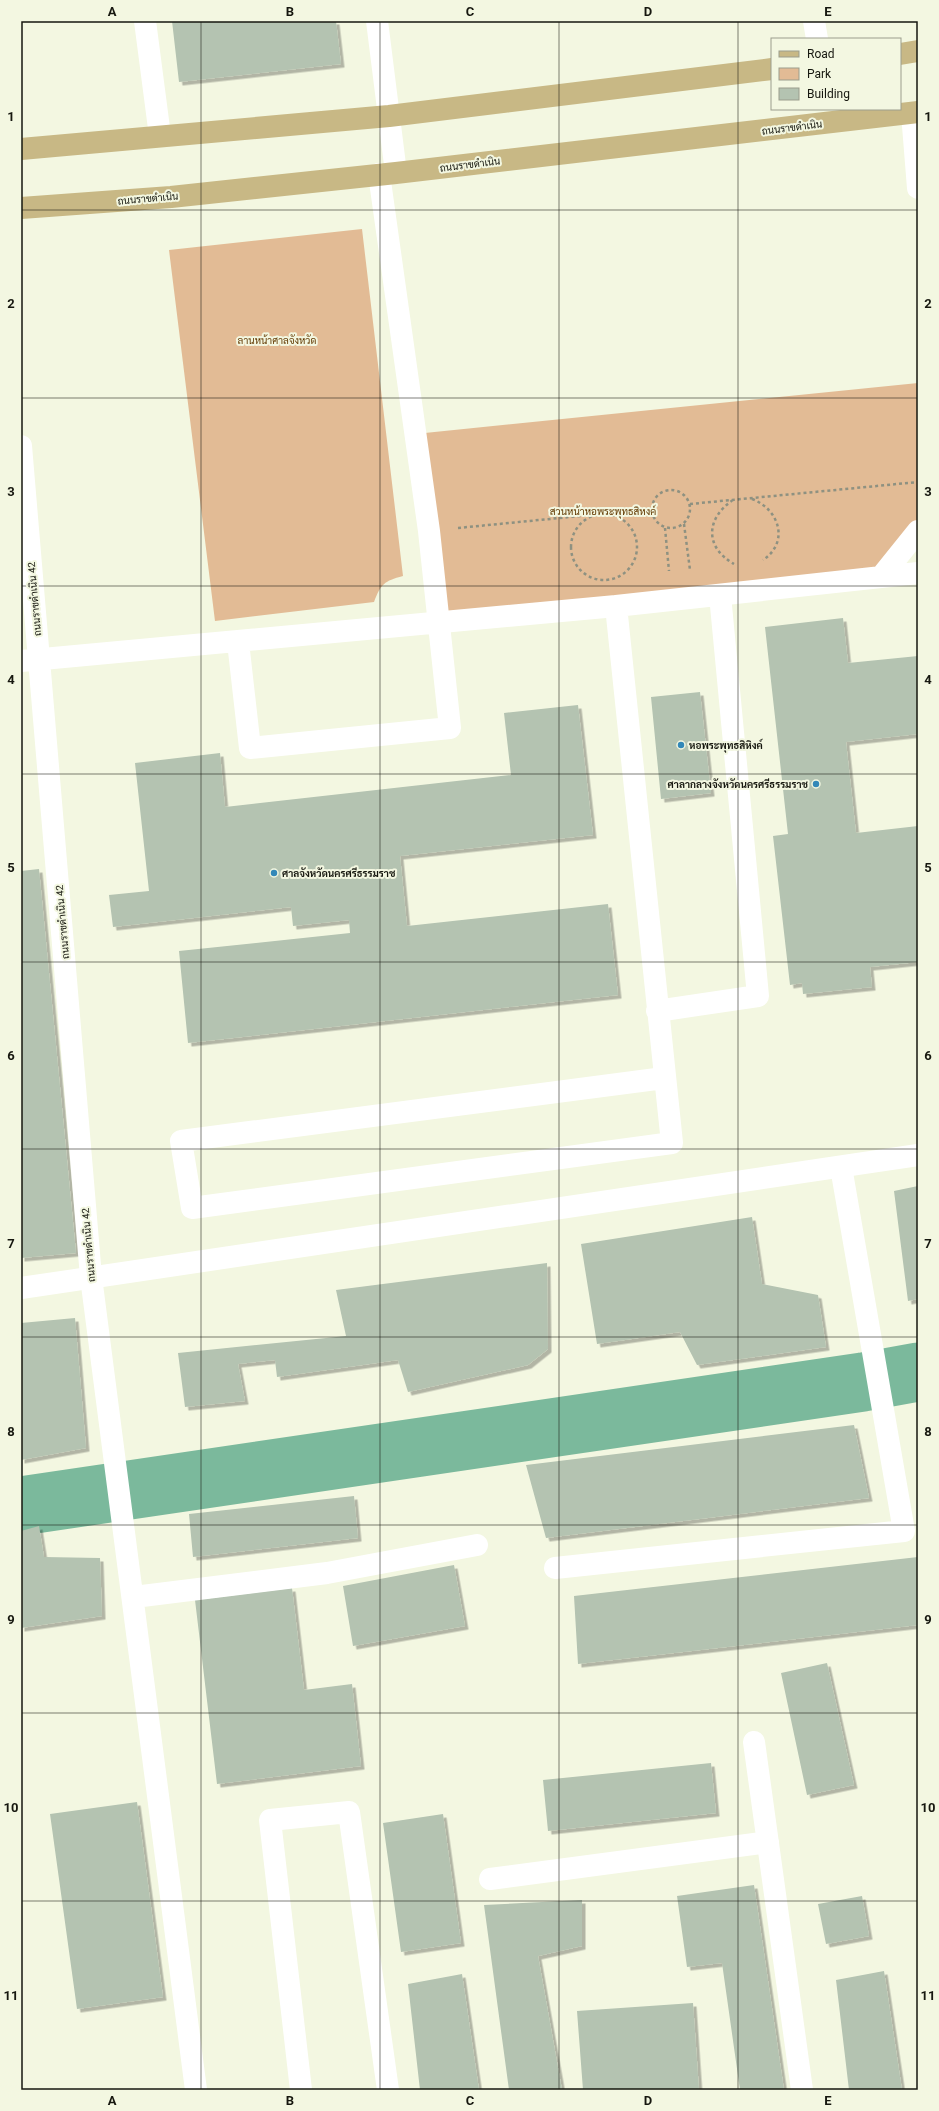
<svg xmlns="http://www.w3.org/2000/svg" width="939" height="2111" font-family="Roboto,Sarabun,sans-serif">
<defs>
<filter id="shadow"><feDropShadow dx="3.5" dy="3.5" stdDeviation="0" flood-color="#0004"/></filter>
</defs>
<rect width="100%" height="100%" fill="#f3f7e1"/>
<path fill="#e2bb95" d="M362 229 403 576C384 581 381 584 374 602L215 621 169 250Z
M918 383V531L881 577 439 623 415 434Z"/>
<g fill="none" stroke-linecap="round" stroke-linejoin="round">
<path stroke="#7bb99c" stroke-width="59" d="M21 1506 863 1382 918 1372"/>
</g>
<path fill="#b4c3b1" filter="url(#shadow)" d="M172 21H336L341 64 179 82Z
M843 618 848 663 918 656V734L846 742 856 833 918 826V962L870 967 872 987 803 994 802 983 790 985 773 836 788 834 765 627Z
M700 692 711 793 661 799 651 697Z
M578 705 593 835 400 856 407 926 608 904 618 995 188 1043 179 951 350 933 349 920 293 926 291 907 113 927 109 895 149 891 135 763 220 753 225 807 511 775 504 713Z
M39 869 76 1253 21 1258V871Z
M918 1186V1299L908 1301 894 1191Z
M752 1217 762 1284 818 1295 826 1347 697 1365 680 1332 597 1344 581 1244Z
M547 1263 548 1349 528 1365 408 1392 398 1360 277 1377 275 1360 238 1364 245 1401 185 1407 178 1353 346 1336 336 1290Z
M75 1318 86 1448 21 1460V1323Z
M854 1425 869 1498 546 1538 526 1465Z
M354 1496 358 1538 193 1557 189 1514Z
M39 1526 44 1557 100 1558 102 1616 21 1628V1531Z
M918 1557V1625L578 1664 574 1596Z
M454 1565 465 1626 353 1646 343 1586Z
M292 1588 304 1690 352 1684 361 1766 217 1784 195 1600Z
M827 1663 854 1785 807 1795 781 1673Z
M711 1763 716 1813 548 1831 543 1780Z
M137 1802 163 1997 77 2009 50 1814Z
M443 1814 461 1943 401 1952 383 1823Z
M754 1885 784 2090H740L722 1963 687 1967 677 1896Z
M862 1896 869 1936 826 1944 818 1904Z
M582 1900V1946L538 1956 562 2090H509L484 1905Z
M884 1971 902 2090H849L836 1980Z
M462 1974 479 2090H420L408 1984Z
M693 2003 699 2090H583L577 2011Z"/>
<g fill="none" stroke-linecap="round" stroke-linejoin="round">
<path stroke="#8e9181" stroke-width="2.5" stroke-dasharray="3 3" stroke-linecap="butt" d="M652 509a19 19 0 1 1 38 0a19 19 0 1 1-38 0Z
M752 499C779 509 790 542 763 560
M733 500C706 518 704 547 734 564
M690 504 918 482
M571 547a33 33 0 1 1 66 0a33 33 0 1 1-66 0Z
M684 524 690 570
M458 528 651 509
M665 528 669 571"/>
<path stroke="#fff" stroke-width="22" d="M145 21 160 136
M377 21 396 173
M814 21 817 39
M912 113 918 188
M21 446 91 1277 196 2090
M881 577 918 531
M616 606 672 1143 192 1208 181 1141 664 1078
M238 642 250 748 450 728 429 531 379 174
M21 661 616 606 918 573
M657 1011 758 996 720 595
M21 1288 918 1155
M555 1568 904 1531 841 1167
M134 1597 327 1573 477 1545
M754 1742 802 2090
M490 1879 768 1842
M301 2090 270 1820 349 1812 388 2090"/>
<path stroke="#c8b885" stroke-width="22" d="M900 54 918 51
M21 149 389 116 772 69
M21 208 171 197 396 173 918 112"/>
</g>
<path fill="none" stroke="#16170f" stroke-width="1" stroke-opacity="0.55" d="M201 21V2090M380 21V2090M559 21V2090M738 21V2090M21 210H918M21 398H918M21 586H918M21 774H918M21 962H918M21 1149H918M21 1337H918M21 1525H918M21 1713H918M21 1901H918"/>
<g fill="#3388b8" stroke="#f3f7e1" stroke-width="1.5">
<circle cx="681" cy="745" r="4"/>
<circle cx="816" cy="784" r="4"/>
<circle cx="274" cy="873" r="4"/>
</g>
<g text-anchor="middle" stroke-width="4" stroke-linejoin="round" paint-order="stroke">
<g font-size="10" fill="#16170f" stroke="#f3f7e1">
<text transform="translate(792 127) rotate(-7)" y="4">ถนนราขดำเนิน</text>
<text transform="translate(470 164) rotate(-7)" y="4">ถนนราขดำเนิน</text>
<text transform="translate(148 198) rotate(-5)" y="4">ถนนราขดำเนิน</text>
<text transform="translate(34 599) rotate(-95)" y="4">ถนนราขดำเนิน 42</text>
<text transform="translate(62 922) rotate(-95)" y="4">ถนนราขดำเนิน 42</text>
<text transform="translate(88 1245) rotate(-95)" y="4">ถนนราขดำเนิน 42</text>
</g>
<g font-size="10" fill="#613800" stroke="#f3f7e1">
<text x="277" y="344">ลานหน้าศาลจังหวัด</text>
<text x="603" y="515">สวนหน้าหอพระพุทธสิหงค์</text>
</g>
<g font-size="10" font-weight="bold" fill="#16170f" stroke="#f3f7e1" text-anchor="start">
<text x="689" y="749">หอพระพุทธสิหิงค์</text>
<text x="808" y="788" text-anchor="end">ศาลากลางจังหวัดนครศรีธรรมราช</text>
<text x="282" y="877">ศาลจังหวัดนครศรีธรรมราช</text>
</g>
</g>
<rect width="939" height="2111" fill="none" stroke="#f3f7e1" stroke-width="44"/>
<rect x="771" y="38" width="130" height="72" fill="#f3f7e1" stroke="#9b9d8d"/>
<rect x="779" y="51" width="20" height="6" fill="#c8b885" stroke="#9b9d8d"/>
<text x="807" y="58" font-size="12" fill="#16170f">Road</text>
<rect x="779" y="68" width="20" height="12" fill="#e2bb95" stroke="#9b9d8d"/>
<text x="807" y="78" font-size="12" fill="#16170f">Park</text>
<rect x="779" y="88" width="20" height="12" fill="#b4c3b1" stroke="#9b9d8d"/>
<text x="807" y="98" font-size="12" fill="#16170f">Building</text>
<rect x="22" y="22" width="895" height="2067" fill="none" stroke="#16170f" stroke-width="1.5"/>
<g font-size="13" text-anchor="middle" font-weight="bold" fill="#16170f">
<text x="112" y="16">A</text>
<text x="290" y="16">B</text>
<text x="470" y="16">C</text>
<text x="648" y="16">D</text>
<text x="828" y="16">E</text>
<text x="11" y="121">1</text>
<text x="928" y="121">1</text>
<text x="11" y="308">2</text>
<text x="928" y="308">2</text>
<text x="11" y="496">3</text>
<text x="928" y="496">3</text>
<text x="11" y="684">4</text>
<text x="928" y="684">4</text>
<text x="11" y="872">5</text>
<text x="928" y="872">5</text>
<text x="11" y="1060">6</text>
<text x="928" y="1060">6</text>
<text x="11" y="1248">7</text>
<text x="928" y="1248">7</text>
<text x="11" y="1436">8</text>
<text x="928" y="1436">8</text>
<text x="11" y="1624">9</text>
<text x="928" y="1624">9</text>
<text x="11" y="1812">10</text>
<text x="928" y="1812">10</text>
<text x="11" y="2000">11</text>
<text x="928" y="2000">11</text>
<text x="112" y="2105">A</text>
<text x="290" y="2105">B</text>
<text x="470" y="2105">C</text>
<text x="648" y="2105">D</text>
<text x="828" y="2105">E</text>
</g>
</svg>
